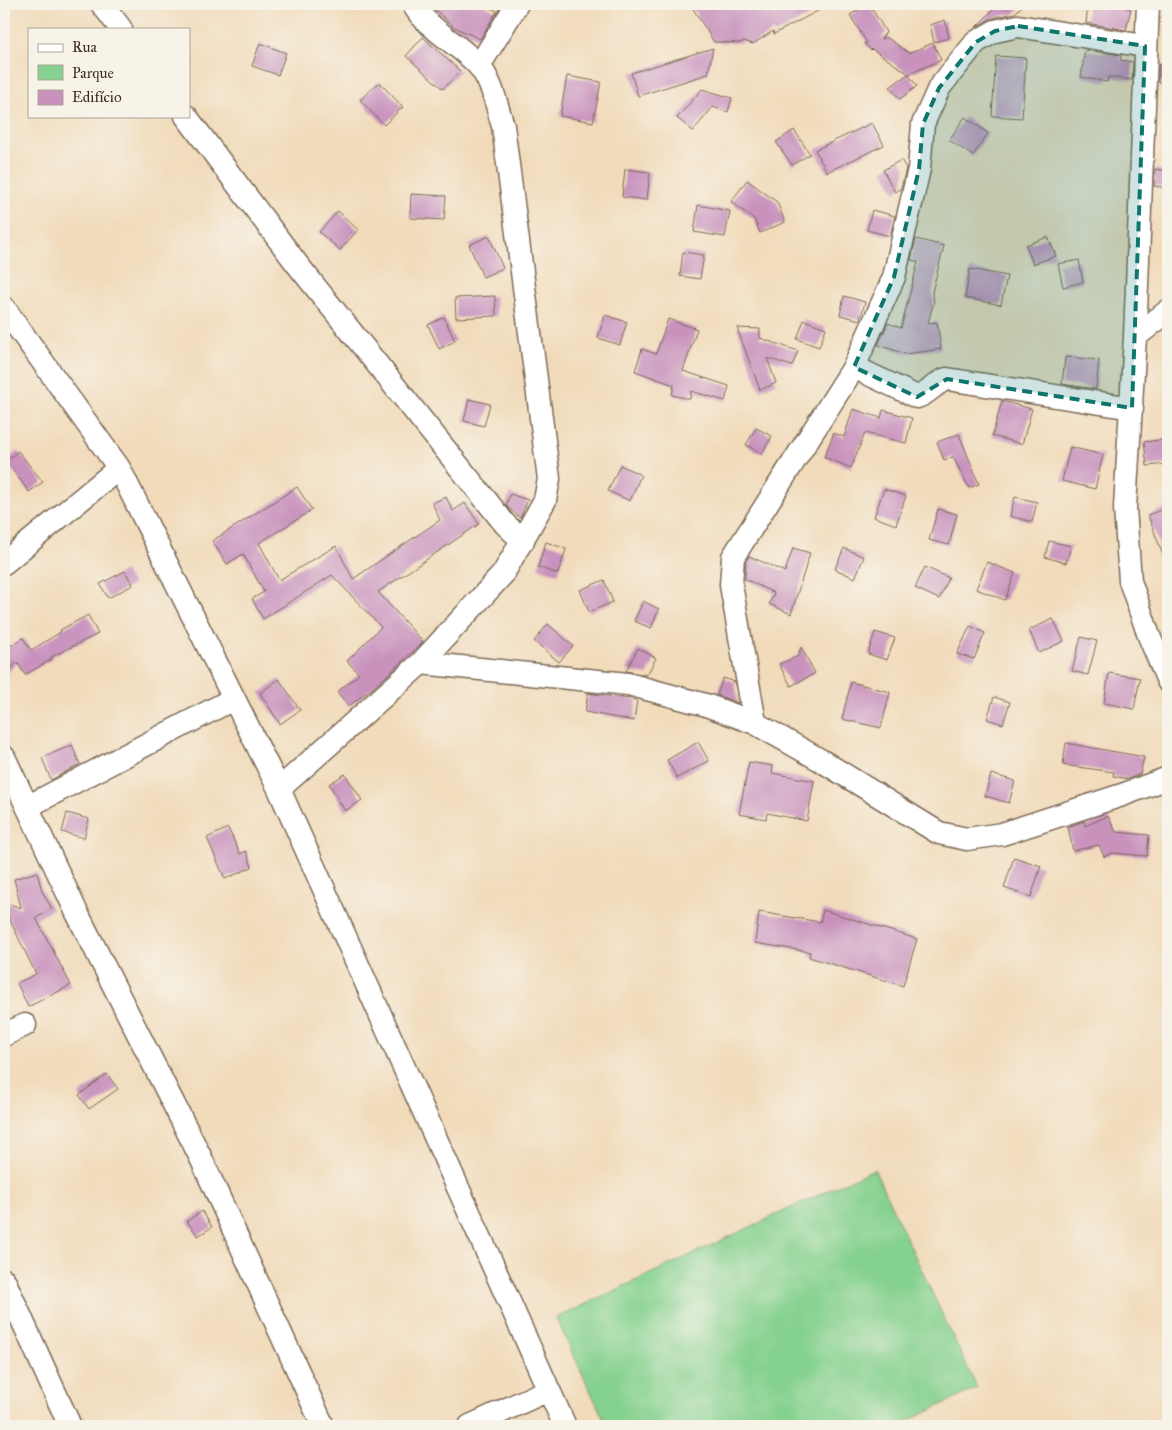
<svg xmlns="http://www.w3.org/2000/svg" width="1172" height="1430" font-family="'IM FELL Great Primer',serif">
<rect width="100%" height="100%" fill="#f7f3e8"/>
<filter id="ink" filterUnits="userSpaceOnUse"><feTurbulence type="fractalNoise" baseFrequency=".02" numOctaves="2"/><feDisplacementMap in="SourceGraphic" scale="10" xChannelSelector="R" yChannelSelector="G"/><feConvolveMatrix kernelMatrix="1 2 1 2 8 2 1 2 1" color-interpolation-filters="sRGB"/></filter>
<filter id="wash" filterUnits="userSpaceOnUse"><feTurbulence type="fractalNoise" baseFrequency=".0096" numOctaves="4" result="noise"/><feDisplacementMap in="SourceGraphic" scale="20" xChannelSelector="R" yChannelSelector="G"/><feGaussianBlur stdDeviation="1.12" result="paint"/><feColorMatrix in="noise" values="0 0 0 0 0 0 0 0 0 0 0 0 0 0 0 0 0 1.4 0 .05"/><feComposite in="paint" operator="in"/></filter>
<g filter="url(#wash)">
<rect width="100%" height="100%" fill="#f1dbbb"/>
<path fill="#85d18f" stroke="#607e56" d="M874 1169 977 1388 897 1426H607L556 1318Z"/>
<g id="blocks">
<path fill="#c892bd" d="M429 4H482L497 11 480 39 454 27Z
M690 4H831L774 34 773 31 753 44 744 41 740 43 714 42Z
M869 4 886 32 881 39 886 37 909 53 933 43 941 60 909 74 872 49 871 50 864 43H867L850 15Z
M999 4H1024L1015 13 992 18 976 27Z
M1088 4H1123L1124 7 1131 9 1126 30 1086 23Z
M945 20 949 38 934 42 930 25Z
M423 37 460 71 443 89 406 56Z
M260 43 286 53 278 75 252 66Z
M713 48 708 74 638 96 631 73Z
M1085 50 1121 55 1120 60 1133 62 1132 80 1108 77 1107 82 1081 77Z
M996 56 1026 58 1022 118 992 116Z
M1159 65 1168 66V82H1158Z
M908 74 917 86 900 99 890 87Z
M567 76 601 82 593 122 560 116Z
M379 82 403 107 384 125 360 100Z
M702 89 732 98 728 112 713 107 693 131 677 118Z
M965 117 988 133 973 156 949 140Z
M872 123 884 145 827 172 815 150Z
M794 130 810 154 792 165 776 142Z
M901 160 906 168 901 188 895 192 883 170Z
M625 169 650 172 647 200 622 197Z
M1155 169 1168 171V188L1154 186Z
M747 180 777 202 785 222 760 233 754 219 731 202Z
M411 194 446 196 444 220 410 218Z
M698 205 730 211 725 237 694 232Z
M872 210 895 216 890 236 867 230Z
M338 211 358 230 340 250 319 232Z
M489 236 503 268 483 277 469 245Z
M1048 237 1056 256 1033 264 1026 245Z
M916 239 944 246 932 292 934 301 928 323 937 322 941 349 906 354 878 345 888 323 901 328 918 262 911 260Z
M683 252 704 255 700 279 680 276Z
M1079 260 1083 282 1063 287 1058 264Z
M970 269 1007 276 1001 305 965 298Z
M495 296 496 316 456 318 455 298Z
M844 296 865 302 860 320 840 315Z
M605 315 627 322 620 345 598 338Z
M444 317 455 341 439 349 428 325Z
M668 319 697 329 683 371 729 386 725 401 691 391 690 399 672 395 674 385 635 371 642 349 656 354Z
M804 320 826 328 819 347 797 339Z
M737 328 760 329V338L798 351 792 366 767 358 776 383 760 390Z
M1065 357 1099 360 1096 389 1062 384Z
M469 399 490 404 484 426 464 421Z
M1002 401 1032 409 1022 444 992 436Z
M853 409 881 418 883 410 912 418 906 443 865 433 851 468 824 457 834 433 844 437Z
M756 428 772 436 762 454 746 445Z
M959 434 979 484 969 488 953 457 944 460 937 442Z
M1168 439V464L1147 466 1144 442Z
M1070 447 1103 455 1095 489 1062 481Z
M18 451 43 482 29 492 6 461Z
M620 465 641 475 630 501 608 491Z
M297 487 312 510 259 543 279 580 336 546 353 579 440 520 432 503 446 497 453 511 465 503 479 524 378 592 423 642 373 688 349 706 337 692 359 674 347 661 381 627 332 575 263 619 252 599 264 592 243 554 227 564 212 541Z
M884 489 906 496 896 525 874 517Z
M510 494 528 500 520 518 506 505Z
M1015 497 1037 502 1032 522 1010 516Z
M1168 507V565L1167 566 1148 515Z
M938 509 957 514 949 545 929 540Z
M1049 541 1071 546 1066 563 1045 557Z
M546 542 566 549 558 574 538 567Z
M793 548 810 553 791 614 769 604 774 593 745 579 746 561 749 556 785 572Z
M844 548 864 557 855 578 835 569Z
M987 562 1015 573 1005 600 976 589Z
M925 567 949 578 939 599 915 588Z
M125 571 133 585 108 598 100 584Z
M604 580 613 602 589 612 580 590Z
M643 601 659 609 651 628 634 621Z
M88 615 98 634 51 657 52 659 25 675 17 662 4 677V650L23 638 31 650 61 632 60 630Z
M1053 619 1064 641 1039 653 1029 630Z
M548 624 573 646 559 662 534 641Z
M970 626 985 633 974 659 957 654Z
M875 632 895 638 887 660 868 654Z
M1081 637 1097 641 1088 675 1072 671Z
M801 647 815 673 791 686 779 664 798 656Z
M638 648 656 658 647 675 626 671Z
M1109 673 1140 678 1134 709 1104 703Z
M723 678 735 682 738 703 717 695Z
M279 679 300 710 280 724 260 693Z
M851 682 890 692 881 728 842 719Z
M588 693 637 700 634 721 585 712Z
M994 697 1010 702 1003 724 987 719Z
M698 742 709 761 677 778 667 760Z
M1066 743 1144 757 1140 774 1128 779 1113 776 1114 772 1063 765Z
M72 745 80 764 51 780 42 758Z
M749 762 773 766 772 773 814 781 807 821 767 813 766 819 739 814Z
M345 774 362 800 345 811 329 784Z
M991 774 1015 781 1009 803 985 796Z
M67 813 89 819 84 838 62 832Z
M1108 816 1116 832 1149 835 1147 856 1112 853 1104 857 1099 845 1073 851 1068 827 1084 821 1085 826Z
M228 828 240 854 246 851 252 867 225 879 207 838Z
M1014 857 1041 866 1031 897 1004 888Z
M37 872 42 891 52 909 36 918 71 985 28 1007 17 983 36 974 4 908V902L21 908 14 879Z
M823 910 917 939 903 986 809 957 810 952 755 943 759 912 820 922Z
M107 1074 118 1089 89 1109 79 1095Z
M202 1211 212 1227 198 1236 187 1221Z"/>
</g>
</g>
<g filter="url(#ink)">
<use href="#blocks" fill-opacity="0" stroke="#7b6855" stroke-width="1"/>
<g fill="none" stroke-linecap="round" stroke-linejoin="round">
<g stroke="#7b6855" stroke-width="25">
<path id="minor" d="M102 4 121 29
M1148 4 1135 337 1125 508 1130 581 1149 636 1168 681
M479 66 517 4
M186 116 297 264 505 524 523 541
M4 308 119 468 279 789 565 1426
M1135 337 1168 311
M854 367 917 397C929 394 935 382 947 379L1132 408
M4 563 119 468
M421 663 628 684 706 705 755 723 822 761 939 833 967 839 1002 834 1122 795 1168 778
M755 723 731 585 733 557 854 367 894 277 919 169 923 124 939 88 976 42 995 31 1018 26 1145 46
M4 757 77 913 200 1156 323 1426
M279 789 421 663 503 574 545 500 549 479 503 126C497 107 492 80 478 65 460 45 426 28 413 4
M29 806 233 699
M4 1035 25 1025
M4 1280 70 1426
M470 1426 548 1390"/>
</g>
<use href="#minor" stroke="#fff" stroke-width="22"/>
</g>
</g>
<path fill="#0f766e" fill-opacity="0.2" stroke="#0f766e" stroke-width="4" stroke-dasharray="10 6" stroke-linejoin="round" d="M1018 26 1145 46 1132 408 947 379 917 397 854 367 894 277 919 169 923 124 939 88 976 42 995 31Z"/>
<rect width="1172" height="1430" fill="none" stroke="#f7f3e8" stroke-width="20"/>
<rect x="28" y="28" width="162" height="90" fill="#f7f3e8" stroke="#aca397"/>
<rect x="38" y="44" width="25" height="8" fill="#ffffff" stroke="#aca397"/>
<text x="72" y="52" font-size="15" fill="#3b2a1e">Rua</text>
<rect x="38" y="65" width="25" height="15" fill="#85d18f" stroke="#aca397"/>
<text x="72" y="78" font-size="15" fill="#3b2a1e">Parque</text>
<rect x="38" y="90" width="25" height="15" fill="#c892bd" stroke="#aca397"/>
<text x="72" y="102" font-size="15" fill="#3b2a1e">Edifício</text>
</svg>
